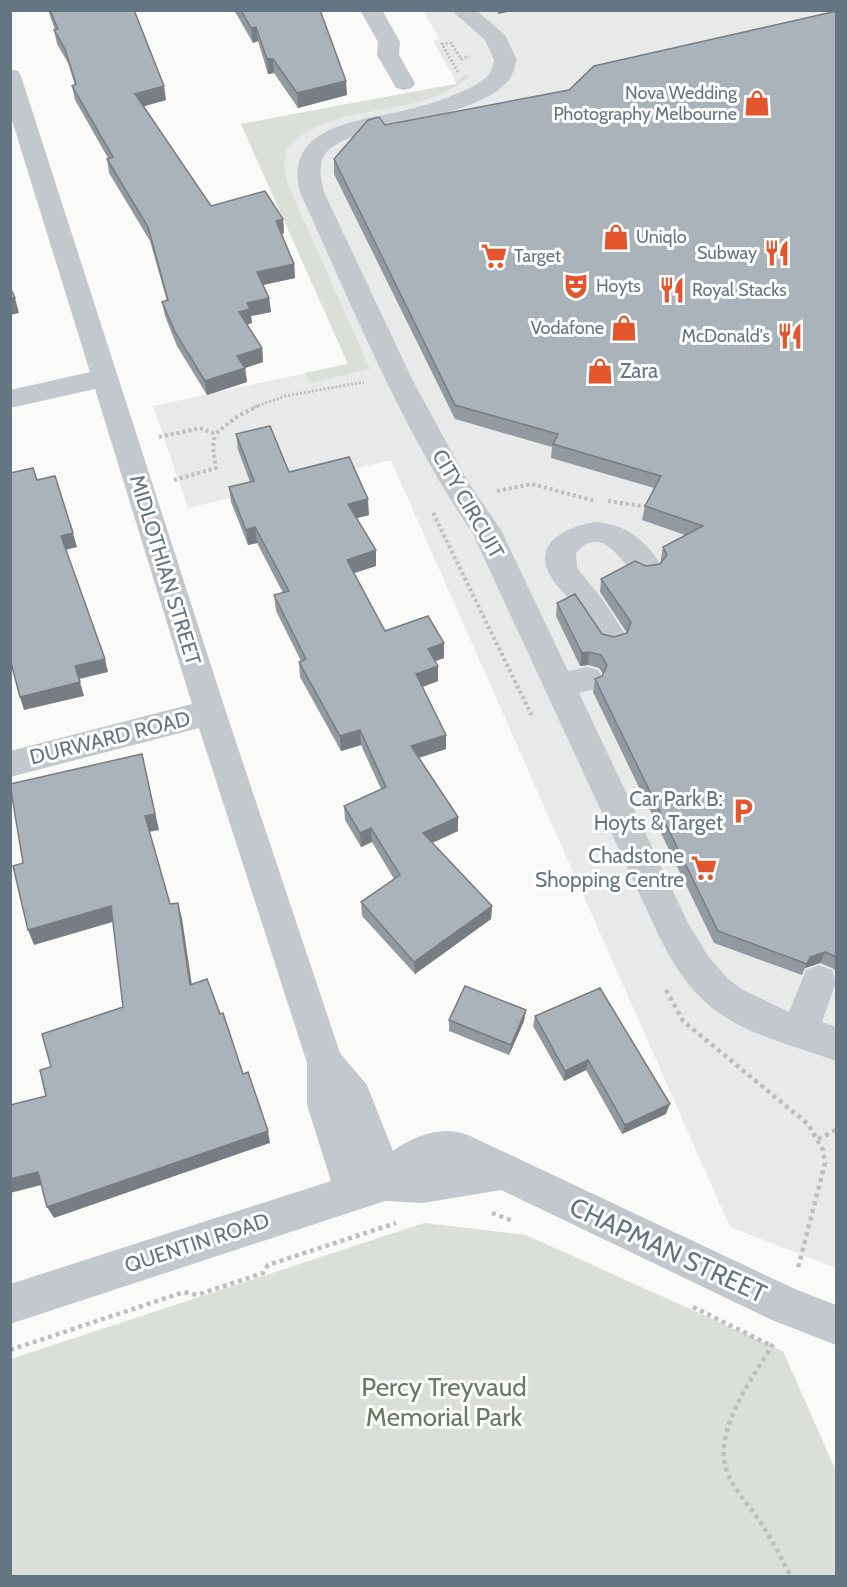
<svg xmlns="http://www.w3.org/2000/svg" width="847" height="1587" font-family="Cabin,sans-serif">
<rect width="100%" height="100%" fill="#fafaf8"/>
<path fill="#e8e9e9" d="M423 11H836V1268L730 1227 391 460 188 508 153 406 348 364 241 124 455 84 456 82 433 41 440 39Z"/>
<path fill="#dadfd7" d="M466 74 468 77C417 122 334 98 287 148L284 166 288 185 370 369 309 383 305 373 348 364 241 124 455 84Z
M424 1223 526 1235 783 1351 836 1471V1576H11V1359Z"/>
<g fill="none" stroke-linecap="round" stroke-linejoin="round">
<path stroke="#bbbfc2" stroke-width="3" stroke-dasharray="2 2" stroke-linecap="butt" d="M458 72 442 44 451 43 461 59 469 56
M254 407 285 396 364 382"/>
<path stroke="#bbbfc2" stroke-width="4" stroke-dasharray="3 3" stroke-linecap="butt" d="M159 437 200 428 215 434 238 416 258 406
M174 480 216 468 213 447 215 434
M497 491 532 484 595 501
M608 501 648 507
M433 513 532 716"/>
<path stroke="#bbbfc2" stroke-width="4.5" stroke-dasharray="4 4" stroke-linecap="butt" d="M666 990 683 1021 808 1124 823 1150 825 1163 798 1268
M818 1139 836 1130
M492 1213 513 1221
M693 1307 772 1346
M773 1344C754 1375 716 1427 725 1465 730 1488 753 1508 764 1528 774 1543 782 1560 791 1576
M10 1350 184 1292 197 1295 263 1273 268 1265 396 1223"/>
<path fill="#c3c8cc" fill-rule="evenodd" d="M360 10H382L400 42 399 55 415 83 412 88 404 90 396 88 377 55 378 42Z
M451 10H476L505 35 517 60C514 67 513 76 508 81 469 125 345 121 324 156 318 167 321 181 324 192L413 381 468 482 501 530 568 671 587 667 598 670 603 679 598 688 579 693 688 923 708 956 728 979 743 990 789 1012 806 970 819 965 832 970 836 982 822 1022 836 1027V1061C748 1030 702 1026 658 934L473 534C401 428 353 308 300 192 283 127 358 121 402 111 423 106 444 100 463 91 472 87 484 81 490 73 492 69 493 64 494 60L485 40Z
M10 69 18 71 21 76 226 712 340 1053 367 1085 393 1151C415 1135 443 1125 468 1135L795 1289 836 1305V1345L772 1320 501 1190 423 1203 385 1201 10 1324V1284L331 1181 307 1105V1063L199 728 10 777V751L192 704 95 389 10 408V390L90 372 10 114Z
M596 522C626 524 648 542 662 567L657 575C651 577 646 579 639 576 621 567 605 521 576 553L577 568 603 600 627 637 623 645C616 648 607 650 601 645 593 638 584 619 578 610 568 596 553 585 547 569 536 539 573 525 596 522Z"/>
</g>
<path fill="#929a9f" d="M48 10H134L166 100 144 106 211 206 283 219 284 233 281 234 294 264 295 278 263 285 269 298 271 312 251 316 252 323 247 325 262 348 263 362 245 368 247 382 207 395 177 346 165 316 162 302 167 301 150 241 109 173 107 159 108 158 75 100 72 86 75 85 68 63 57 44 54 30H55Z
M234 10H320L347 95 298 108 274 73 268 74 258 41 253 43Z
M837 11V976L834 969 820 963 805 968 802 975 714 943 593 692 595 679 602 676 603 674 599 668 588 665 580 666 556 616 557 603 602 634 614 637 627 633 600 592 601 579 646 566 660 564 663 547 685 535 642 520 645 506 654 488 551 458 552 447 455 419 334 174V159L385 125 569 90Z
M236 434 289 472 369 515 357 518 376 566 354 573 385 631 444 658 435 661 438 666V681L423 687 446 749 419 758 458 817V831L432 843 492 906 491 919 415 974 362 916 361 902 394 879 372 842 361 847 345 820 344 806 381 789 361 745 341 751 300 677 299 662 301 661 276 611 274 595 283 593 257 543 248 545 231 502 229 487 250 482 238 450Z
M526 1010 524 1021 509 1055 449 1031V1020Z
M535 1016 666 1114 622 1134 586 1070 564 1081 533 1026Z"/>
<path fill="#777d82" d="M498 10H517L498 14Z
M256 27 258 41 253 43 251 28Z
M267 59H273L274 73 268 74Z
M346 81 347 95 298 108 297 93Z
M164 86 166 100 138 108 135 94Z
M283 219 284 233 277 235 276 221Z
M294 264 295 278 258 286 257 272Z
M15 298 19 313 10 315V299Z
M269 298 271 312 251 316 252 323 241 326 239 312 247 303Z
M262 348 263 362 245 368 247 382 207 395 205 381 237 356Z
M368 499 369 515 349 520 348 504Z
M255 527 257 543 248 545 246 530Z
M73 533 77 547 65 550 61 536Z
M376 550V566L348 575 347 560Z
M444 643V658L428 664V649Z
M589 652 588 665 580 666 582 653Z
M105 659 108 672 79 679 84 696 24 710 20 697 75 666Z
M438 666V681L416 689V674Z
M360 730 361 745 341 751 340 736Z
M446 735V749L411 760V746Z
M142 754 159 830 149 832 145 816Z
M458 817V831L423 847V833Z
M371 828 372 842 361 847 360 833Z
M178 903 182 918 194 999 190 985Z
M111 906 116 921 34 945 28 930Z
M492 906 491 919 415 974 414 962Z
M825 952 820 963 805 968 802 975 810 957Z
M526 1010 524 1021 509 1055 511 1045Z
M588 1060 586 1070 564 1081 565 1071Z
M670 1104 666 1114 622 1134 625 1125Z
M268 1131 270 1143 54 1218 47 1207Z
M38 1172 45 1184 10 1193V1179Z"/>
<path fill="#aab3b9" stroke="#777d82" stroke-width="1.5" d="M50 10H134L164 86 135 94 211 206 265 191 283 219 276 221 294 264 257 272 269 298 247 303 250 309 239 312 262 348 237 356 245 368 205 381 175 332 162 302 168 300 148 227 107 159 113 157 72 86 76 84 65 49 54 30 58 29Z
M241 10H320L346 81 297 93 273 59H267L256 27 251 28Z
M837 11V957L825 952 810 957 807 964 718 931 595 679 602 676 607 665 601 655 589 652 582 653 557 603 575 594 602 634 614 637 627 633 631 622 601 579 635 561 646 566 660 564 667 555 663 547 703 526 645 506 661 476 553 444 558 434 455 405 334 159 368 120 379 117 385 125 569 90 594 66Z
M10 287 15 298 10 299Z
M270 426 289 472 349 457 368 499 348 504 376 550 347 560 385 631 428 616 444 643 428 649 438 666 416 674 446 735 411 746 458 817 423 833 492 906 414 962 361 902 400 875 371 828 360 833 344 806 386 787 360 730 340 736 299 662 306 659 274 595 289 591 255 527 246 530 229 487 254 481 236 434Z
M33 468 37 480 55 476 73 533 61 536 105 659 75 666 80 682 20 697 10 659V473Z
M142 754 155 814 145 816 170 904 178 903 190 985 207 979 220 1014 223 1013 243 1074 248 1072 268 1131 47 1207 38 1172 10 1179V1105L46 1096 40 1070 51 1067 42 1034 123 1007 111 906 28 930 13 866 23 863 10 784Z
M465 986 526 1010 511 1045 449 1020Z
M600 988 670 1104 625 1125 588 1060 565 1071 535 1016Z"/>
<defs>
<g id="shop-bare" transform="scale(2.07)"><path d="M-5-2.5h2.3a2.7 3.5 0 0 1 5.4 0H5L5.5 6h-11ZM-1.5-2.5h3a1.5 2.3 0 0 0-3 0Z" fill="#e4572e" stroke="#fff" stroke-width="2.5" paint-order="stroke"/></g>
<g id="restaurant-bare" transform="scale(2.07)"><path d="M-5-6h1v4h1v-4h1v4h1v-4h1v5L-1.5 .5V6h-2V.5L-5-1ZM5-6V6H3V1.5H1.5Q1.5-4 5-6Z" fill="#e4572e" stroke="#fff" stroke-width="2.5" paint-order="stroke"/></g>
<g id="supermarket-bare" transform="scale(2.07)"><path d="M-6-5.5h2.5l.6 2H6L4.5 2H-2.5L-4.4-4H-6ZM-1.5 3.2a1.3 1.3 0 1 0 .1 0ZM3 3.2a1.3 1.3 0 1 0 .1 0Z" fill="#e4572e" stroke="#fff" stroke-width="2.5" paint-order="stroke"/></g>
<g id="theatre-bare" transform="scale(2.07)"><path d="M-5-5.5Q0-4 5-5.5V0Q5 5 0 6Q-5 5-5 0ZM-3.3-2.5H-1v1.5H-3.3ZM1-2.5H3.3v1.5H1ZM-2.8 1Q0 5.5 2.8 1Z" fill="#e4572e" stroke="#fff" stroke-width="2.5" paint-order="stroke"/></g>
<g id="parking-bare" transform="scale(2.07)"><path d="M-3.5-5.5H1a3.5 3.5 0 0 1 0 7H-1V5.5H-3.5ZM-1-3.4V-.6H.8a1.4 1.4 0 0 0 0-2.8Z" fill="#e4572e" stroke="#fff" stroke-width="2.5" paint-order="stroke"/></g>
</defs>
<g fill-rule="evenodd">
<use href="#shop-bare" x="757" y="103"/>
<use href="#shop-bare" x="616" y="237"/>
<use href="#restaurant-bare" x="777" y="253"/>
<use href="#supermarket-bare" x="494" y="256"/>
<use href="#theatre-bare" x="576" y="286"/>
<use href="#restaurant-bare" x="672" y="290"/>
<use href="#shop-bare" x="624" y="328"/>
<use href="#restaurant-bare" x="790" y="336"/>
<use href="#shop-bare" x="600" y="371"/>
<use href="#parking-bare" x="743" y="811"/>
<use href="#supermarket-bare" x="704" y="868"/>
</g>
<g text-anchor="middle" stroke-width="6" stroke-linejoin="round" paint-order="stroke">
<g font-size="18" fill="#657683" stroke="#fff" text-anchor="end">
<text x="737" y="99">Nova Wedding<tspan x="737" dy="21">Photography Melbourne</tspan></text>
<text x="636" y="243" text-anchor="start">Uniqlo</text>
<text x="757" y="259">Subway</text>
<text x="514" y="262" text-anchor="start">Target</text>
<text x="596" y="292" text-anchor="start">Hoyts</text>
<text x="692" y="296" text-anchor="start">Royal Stacks</text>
<text x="604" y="334">Vodafone</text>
<text x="770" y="342">McDonald's</text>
</g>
<g font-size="21" fill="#657683" stroke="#fff" text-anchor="end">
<text x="620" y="378" text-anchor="start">Zara</text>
<text x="723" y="806">Car Park B:<tspan x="723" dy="24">Hoyts &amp; Target</tspan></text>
<text x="684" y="863">Chadstone<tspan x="684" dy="24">Shopping Centre</tspan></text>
</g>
<g font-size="21" fill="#657683" stroke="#fff">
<text transform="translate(468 504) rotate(60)" y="7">CITY CIRCUIT</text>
<text transform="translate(165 570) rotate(73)" y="7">MIDLOTHIAN STREET</text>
<text transform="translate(110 738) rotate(-14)" y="7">DURWARD ROAD</text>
<text transform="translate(197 1243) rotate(-18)" y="7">QUENTIN ROAD</text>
</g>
<g font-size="26" fill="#657683" stroke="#fff">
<text transform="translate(668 1250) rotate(25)" y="9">CHAPMAN STREET</text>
</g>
<g font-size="26" fill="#687a64" stroke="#fff">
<text x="444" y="1396">Percy Treyvaud<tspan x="444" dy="30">Memorial Park</tspan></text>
</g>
</g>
<rect width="847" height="1587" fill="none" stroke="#657683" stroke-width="24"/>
</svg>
